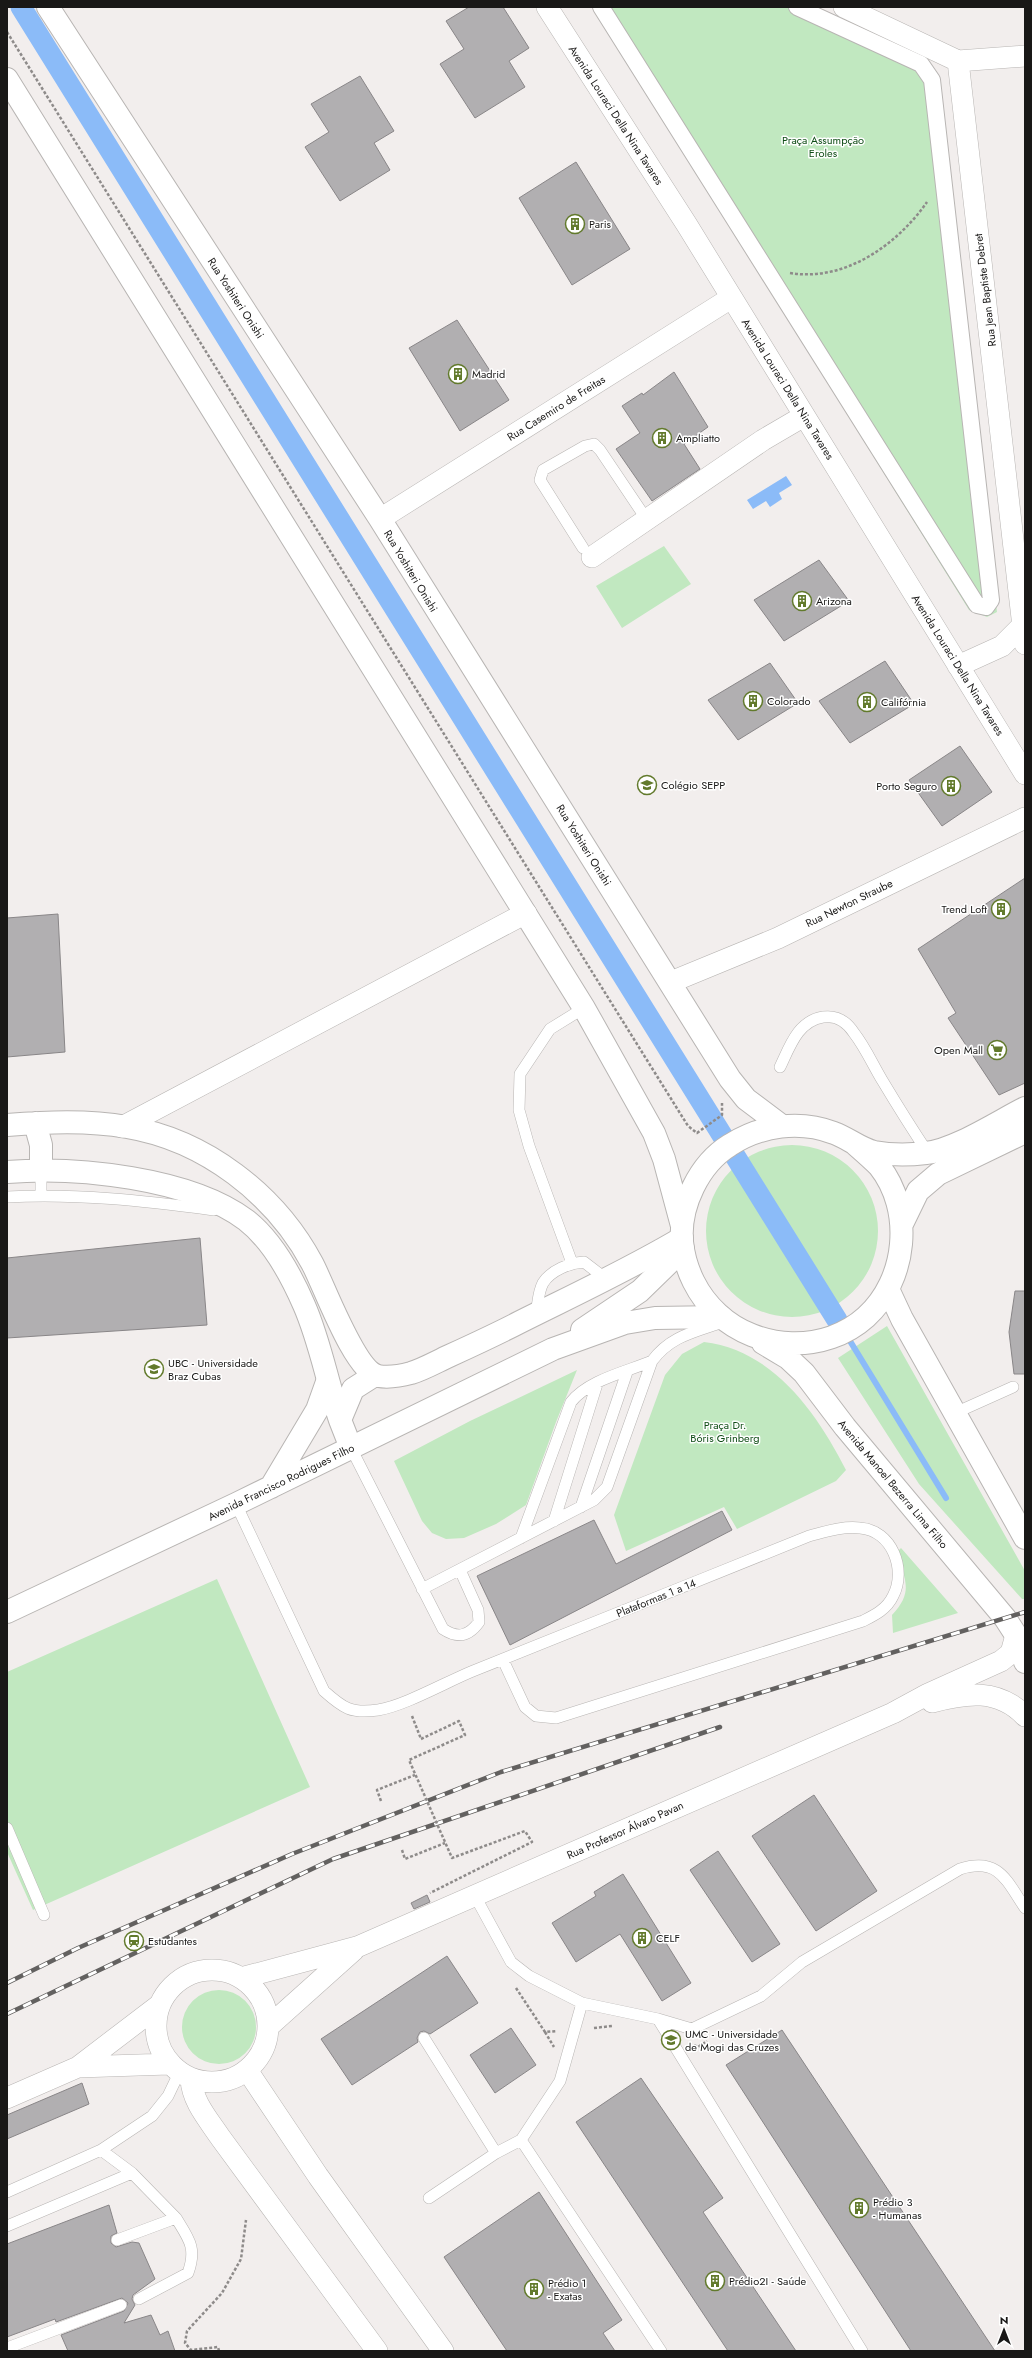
<svg xmlns="http://www.w3.org/2000/svg" width="1032" height="2358" font-family="Jost,sans-serif">
<rect width="100%" height="100%" fill="#f2eeed"/>
<path fill="#c1e8c0" d="M594 7H812L936 76 997 612 987 617 969 610Z
M664 546 691 584 622 628 596 586Z
M706 1231a86 86 0 1 1 172 0a86 86 0 1 1-172 0Z
M887 1326 1025 1571V1599H1022L919 1484 838 1358Z
M704 1342C773 1350 817 1413 846 1470L836 1481 737 1529 724 1507 626 1551 614 1515 665 1375 682 1354Z
M577 1370 556 1422 526 1505 496 1524 464 1538 446 1539 432 1533 422 1521 394 1461 470 1421Z
M901 1548 958 1613 893 1633 892 1615C914 1591 905 1581 897 1552Z
M217 1579 310 1787 33 1910 7 1852V1672Z
M182 2027a37 37 0 1 1 74 0a37 37 0 1 1-74 0Z"/>
<path fill="#8bbbf8" d="M786 476 792 485 779 493 782 499 770 507 766 501 753 509 747 500Z"/>
<g fill="none" stroke-linecap="round" stroke-linejoin="round">
<path stroke="#8bbbf8" stroke-width="6" d="M850 1341 946 1498"/>
<path stroke="#8bbbf8" stroke-width="21" d="M21 7 837 1320"/>
</g>
<path fill="#b1afb1" stroke="#898688" d="M469 7H503L529 48 509 61 525 87 475 118 440 64 464 49 446 21Z
M360 76 394 131 374 143 390 170 340 201 305 147 329 132 311 104Z
M576 162 630 249 572 285 519 198Z
M457 320 509 400 460 431 409 348Z
M674 372 708 427 684 444 700 469 652 501 616 449 640 433 622 406 642 393 643 395Z
M819 560 849 601 784 641 754 600Z
M885 661 914 704 850 743 819 701Z
M770 663 798 703 738 740 708 700Z
M960 746 992 792 942 826 909 780Z
M1025 878V1083L999 1095 948 1018 956 1013 918 949Z
M58 914 65 1052 7 1057V918Z
M200 1238 207 1325 7 1338V1258Z
M1015 1291H1025V1374H1014L1009 1332Z
M722 1511 732 1530 510 1645 477 1576 594 1520 616 1564Z
M814 1795 877 1891 816 1931 752 1836Z
M718 1851 780 1944 752 1962 690 1870Z
M623 1874 691 1983 662 2001 620 1934 576 1962 552 1923 596 1896 594 1892Z
M427 1895 430 1902 414 1909 411 1903Z
M447 1956 478 2003 430 2034 424 2031 420 2032 417 2038 418 2042 352 2085 321 2039Z
M511 2028 536 2065 495 2093 470 2055Z
M782 2030 995 2351H911L726 2065Z
M641 2078 723 2198 703 2212 796 2351H728L576 2122Z
M82 2083 89 2104 7 2139V2115Z
M539 2192 622 2320 603 2333 615 2351H507L444 2257Z
M109 2205 117 2233 111 2236V2243L116 2247 132 2242 139 2243 155 2279 133 2295 132 2299 135 2305 124 2323 151 2315 160 2335 168 2331 175 2351H68L61 2335 124 2311 128 2303 122 2298 56 2322 55 2319 7 2337V2244Z"/>
<g fill="none" stroke-linecap="round" stroke-linejoin="round">
<g stroke="#b8b5b3" stroke-width="12">
<path id="service" d="M583 548 540 480 543 470 585 446 594 444 600 450 647 520
M780 1067C790 1046 798 1021 823 1017 837 1015 847 1022 854 1033 865 1047 873 1065 882 1080 897 1105 912 1129 928 1153
M41 1169V1195
M7 1197C76 1193 145 1201 214 1210
M572 1263 529 1146 519 1110 520 1074 550 1029 584 1008
M536 1314C538 1304 538 1292 543 1283 551 1270 570 1263 584 1262L606 1279
M955 1413 1013 1387
M351 1448 443 1629C458 1639 469 1636 479 1622L478 1610 460 1570
M236 1504 324 1691C343 1708 351 1714 378 1710 404 1706 446 1682 473 1671 585 1627 697 1581 809 1536 825 1532 842 1526 860 1528 892 1530 907 1570 893 1596 887 1609 875 1615 863 1621L556 1718 536 1716 525 1707 503 1660
M581 1507 627 1372
M554 1521 597 1384
M521 1538 571 1402C588 1380 626 1372 652 1361
M422 1589 594 1500 607 1487 652 1361C669 1338 690 1333 717 1324
M7 1828 44 1915
M475 1896 511 1962 529 1976 582 2003 658 2019 692 2029 761 1996 802 1962 960 1869C999 1857 1006 1880 1025 1908
M658 2019 862 2351
M424 2038 496 2153
M521 2140 560 2081 582 2003
M101 2150 132 2173 176 2218
M7 2192 101 2150 152 2116 168 2096 179 2073
M429 2198 496 2153 521 2140 661 2351
M7 2226 132 2173
M117 2240 176 2218C189 2239 197 2248 188 2273L139 2299
M7 2348 121 2305"/>
</g>
<g stroke="#b8b5b3" stroke-width="18">
<path id="pedestrian" d="M601 7 977 605 986 607 991 600 932 80 921 64 797 7"/>
</g>
<g stroke="#b8b5b3" stroke-width="22">
<path id="minor" d="M547 7 687 225 1025 774
M844 7 958 61 1025 644
M958 61 1025 56
M380 519 731 298
M592 557 763 440 804 416
M958 666 1002 646 1023 625
M671 982 778 938 1025 818
M122 1127 526 913
M932 1702C966 1693 998 1688 1025 1716
M156 2026a56 56 0 1 1 112 0a56 56 0 1 1-112 0Z
M241 1978 357 1947 893 1713 928 1694 1001 1661 1011 1653 1016 1635
M268 2027 354 1950
M78 2067 169 2064
M247 2070 318 2176 443 2351
M191 2079C192 2101 208 2119 220 2137L377 2351
M7 2098 78 2067 158 2006"/>
</g>
<g stroke="#b8b5b3" stroke-width="24">
<path id="tertiary" d="M35 1123 41 1145V1169
M7 1125C46 1122 88 1120 127 1127 205 1140 275 1194 312 1263 324 1285 354 1370 378 1376 390 1378 400 1376 411 1373 424 1369 436 1362 449 1356 473 1345 497 1334 520 1322 574 1295 630 1269 682 1238
M7 1172C76 1166 190 1178 246 1220 273 1241 291 1275 304 1305 320 1341 327 1382 340 1420
M351 1448 340 1420 353 1389 375 1375"/>
</g>
<g stroke="#b8b5b3" stroke-width="24">
<path id="secondary" d="M582 1330 640 1291 683 1249
M271 1487 317 1410 327 1382
M7 1612 236 1504 553 1349 625 1323 655 1318 721 1317"/>
</g>
<g stroke="#b8b5b3" stroke-width="24">
<path id="primary" d="M48 7 380 519 730 1079 746 1099 782 1126
M7 79 584 1008 654 1133 664 1159 682 1226
M856 1145C864 1152 872 1159 879 1166 914 1210 907 1280 866 1317 825 1354 758 1351 718 1314 698 1296 685 1270 682 1242 679 1206 699 1164 730 1145 761 1125 800 1120 834 1133 848 1138 859 1148 874 1152 890 1155 910 1155 926 1153 955 1150 999 1121 1025 1108
M902 1224 918 1191 938 1174 1025 1132
M888 1289 902 1319 1025 1538
M763 1343 788 1358 804 1373 845 1427 1005 1618 1016 1635 1025 1662"/>
</g>
<path stroke="#8e8b8a" stroke-width="2.5" stroke-dasharray="3 2" stroke-linecap="butt" d="M7 32 688 1126 697 1133 722 1115V1103
M790 273C845 282 897 245 927 202
M412 1716 421 1739
M381 1801 377 1790 415 1775
M402 1850 405 1859 445 1843
M516 1988 545 2032 557 2031
M594 2028 612 2026
M545 2032 554 2047
M694 2045 698 2047 707 2041
M219 2351 218 2347 191 2350 185 2343 187 2331 222 2293 241 2259 246 2220"/>
<use href="#service" stroke="#fff" stroke-width="11"/>
<use href="#pedestrian" stroke="#fff" stroke-width="16"/>
<use href="#minor" stroke="#fff" stroke-width="21"/>
<use href="#tertiary" stroke="#fff" stroke-width="22"/>
<use href="#secondary" stroke="#fff" stroke-width="22"/>
<use href="#primary" stroke="#fff" stroke-width="22"/>
<g stroke="#636160" stroke-width="4.5">
<path id="rail" d="M7 1983 78 1948 292 1854 501 1772 1025 1612
M7 2014 333 1859 720 1727"/>
</g>
<use href="#rail" stroke="#fff" stroke-width="3" stroke-dasharray="9" stroke-linecap="butt"/>
<path stroke="#8e8b8a" stroke-width="2.5" stroke-dasharray="3 2" stroke-linecap="butt" d="M421 1739 459 1721 465 1735 409 1760 452 1858 525 1831 532 1842 430 1893"/>
</g>
<defs>
<g id="building-ring" transform="scale(1)"><circle r="9.5" fill="#fff" stroke="#627a2c" stroke-width="1.5"/><path d="M-4-6H4V6H1V3H-1V6H-4ZM-2.5-4.3h1.7v1.8h-1.7ZM.8-4.3h1.7v1.8H.8ZM-2.5-1h1.7V.8h-1.7ZM.8-1h1.7V.8H.8Z" fill="#627a2c"/></g>
<g id="school-ring" transform="scale(1)"><circle r="9.5" fill="#fff" stroke="#627a2c" stroke-width="1.5"/><path d="M0-5L7-2L0 1L-7-2ZM-4 1L0 2.5L4 1V4Q0 6-4 4Z" fill="#627a2c"/></g>
<g id="supermarket-ring" transform="scale(1)"><circle r="9.5" fill="#fff" stroke="#627a2c" stroke-width="1.5"/><path d="M-6-5.5h2.5l.6 2H6L4.5 2H-2.5L-4.4-4H-6ZM-1.5 3.2a1.3 1.3 0 1 0 .1 0ZM3 3.2a1.3 1.3 0 1 0 .1 0Z" fill="#627a2c"/></g>
<g id="university-ring" transform="scale(1)"><circle r="9.5" fill="#fff" stroke="#627a2c" stroke-width="1.5"/><path d="M0-5L7-2L0 1L-7-2ZM-4 1L0 2.5L4 1V4Q0 6-4 4Z" fill="#627a2c"/></g>
<g id="station-ring" transform="scale(1)"><circle r="9.5" fill="#fff" stroke="#627a2c" stroke-width="1.5"/><path d="M-3-6H3Q5-6 5-4V2Q5 4 3 4L4.5 6H3L1.5 4h-3L-3 6H-4.5L-3 4Q-5 4-5 2V-4Q-5-6-3-6ZM-3.5-4v3h7v-3ZM-3.5 1v1.5H-2V1ZM2 1v1.5H3.5V1Z" fill="#627a2c"/></g>
</defs>
<g fill-rule="evenodd">
<use href="#building-ring" x="575" y="224"/>
<use href="#building-ring" x="458" y="374"/>
<use href="#building-ring" x="662" y="438"/>
<use href="#building-ring" x="802" y="601"/>
<use href="#building-ring" x="753" y="701"/>
<use href="#building-ring" x="867" y="702"/>
<use href="#school-ring" x="647" y="785"/>
<use href="#building-ring" x="951" y="786"/>
<use href="#building-ring" x="1001" y="909"/>
<use href="#supermarket-ring" x="997" y="1050"/>
<use href="#university-ring" x="154" y="1369"/>
<use href="#building-ring" x="642" y="1938"/>
<use href="#station-ring" x="134" y="1941"/>
<use href="#university-ring" x="671" y="2040"/>
<use href="#building-ring" x="859" y="2208"/>
<use href="#building-ring" x="715" y="2281"/>
<use href="#building-ring" x="534" y="2289"/>
</g>
<g text-anchor="middle" stroke-width="3" stroke-linejoin="round" paint-order="stroke">
<g font-size="11" fill="#191817" stroke="#fff">
<text transform="translate(616 115) rotate(57)" y="4">Avenida Louraci Della Nina Tavares</text>
<text transform="translate(985 290) rotate(-97)" y="4">Rua Jean Baptiste Debret</text>
<text transform="translate(236 298) rotate(57)" y="4">Rua Yoshiteri Onishi</text>
<text transform="translate(788 389) rotate(58)" y="4">Avenida Louraci Della Nina Tavares</text>
<text transform="translate(556 408) rotate(-32)" y="4">Rua Casemiro de Freitas</text>
<text transform="translate(411 571) rotate(59)" y="4">Rua Yoshiteri Onishi</text>
<text transform="translate(958 665) rotate(58)" y="4">Avenida Louraci Della Nina Tavares</text>
<text transform="translate(584 845) rotate(58)" y="4">Rua Yoshiteri Onishi</text>
<text transform="translate(849 903) rotate(-26)" y="4">Rua Newton Straube</text>
<text transform="translate(281 1482) rotate(-26)" y="4">Avenida Francisco Rodrigues Filho</text>
<text transform="translate(893 1484) rotate(50)" y="4">Avenida Manoel Bezerra Lima Filho</text>
<text transform="translate(656 1598) rotate(-22)" y="4">Plataformas 1 a 14</text>
<text transform="translate(625 1830) rotate(-24)" y="4">Rua Professor Álvaro Pavan</text>
</g>
<g font-size="11" fill="#0f4d16" stroke="#fff">
<text x="823" y="144">Praça Assumpção<tspan x="823" dy="13">Eroles</tspan></text>
<text x="725" y="1429">Praça Dr.<tspan x="725" dy="13">Bóris Grinberg</tspan></text>
</g>
<g font-size="11" fill="#191817" stroke="#fff" text-anchor="start">
<text x="589" y="228">Paris</text>
<text x="472" y="378">Madrid</text>
<text x="676" y="442">Ampliatto</text>
<text x="816" y="605">Arizona</text>
<text x="767" y="705">Colorado</text>
<text x="881" y="706">Califórnia</text>
<text x="661" y="789">Colégio SEPP</text>
<text x="937" y="790" text-anchor="end">Porto Seguro</text>
<text x="987" y="913" text-anchor="end">Trend Loft</text>
<text x="983" y="1054" text-anchor="end">Open Mall</text>
<text x="168" y="1367">UBC - Universidade<tspan x="168" dy="13">Braz Cubas</tspan></text>
<text x="656" y="1942">CELF</text>
<text x="148" y="1945">Estudantes</text>
<text x="685" y="2038">UMC - Universidade<tspan x="685" dy="13">de Mogi das Cruzes</tspan></text>
<text x="873" y="2206">Prédio 3<tspan x="873" dy="13">- Humanas</tspan></text>
<text x="729" y="2285">Prédio2I - Saúde</text>
<text x="548" y="2287">Prédio 1<tspan x="548" dy="13">- Exatas</tspan></text>
</g>
</g>
<rect width="1032" height="2358" fill="none" stroke="#191817" stroke-width="16"/>
<g transform="translate(1004 2330)" stroke="#ffffff" stroke-width="3" paint-order="stroke">
<path d="M0-3L7 15L0 10L-7 15Z" fill="#191817"/>
<text y="-6" font-size="11" font-weight="bold" text-anchor="middle" fill="#191817">N</text>
</g>
</svg>
